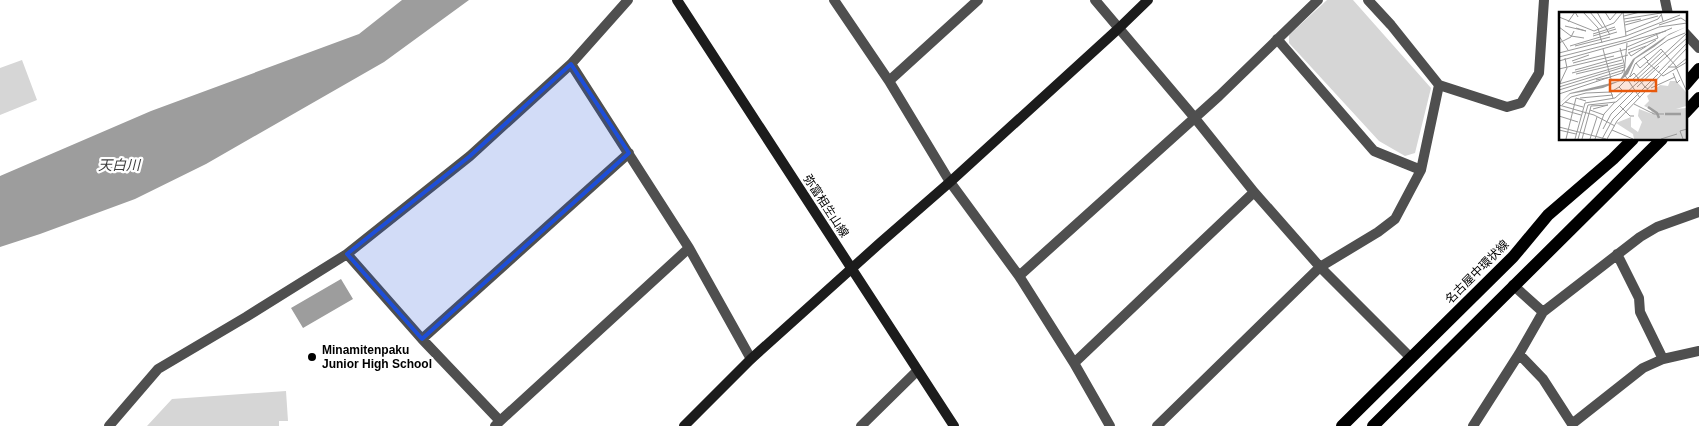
<svg xmlns="http://www.w3.org/2000/svg" width="1699" height="426" font-family="Arial,'Noto Sans JP',sans-serif">
  <style>
    .green { fill: #d6d6d6 }
    .water { fill: #9d9d9d }
    .lines { fill: none; stroke-linecap: round; stroke-linejoin: round }
    .street { stroke: #4f4f4f; stroke-width: 10 }
    .secondary { stroke: #1c1c1c; stroke-width: 10 }
    .primary { stroke: #000; stroke-width: 12 }
    .marked { fill: #1d4ed8; fill-opacity: 0.2; stroke: #1d4ed8; stroke-width: 4; stroke-linejoin: round }
    .poi-dot { fill: #000; stroke: #fff; stroke-width: 2 }
    .labels { text-anchor: middle; dominant-baseline: central; stroke-width: 4.5; stroke-linejoin: round; paint-order: stroke }
    .street-label { font-size: 12px; fill: #000; stroke: #fff }
    .poi-label { font-size: 12px; font-weight: bold; fill: #000; stroke: #fff; text-anchor: start }
    .water-label { font-size: 14px; font-style: italic; fill: #3e3e3e; stroke: #fff }
    .inset-river { fill: none; stroke: #9d9d9d; stroke-width: 2.5 }
    .inset-road { fill: none; stroke: #999; stroke-width: 1 }
    .view { fill: #e8590c; fill-opacity: 0.15; stroke: #e8590c; stroke-width: 2.5 }
    .inset-edge { fill: none; stroke: #000; stroke-width: 2.5 }
  </style>
  <rect width="100%" height="100%" fill="#fff"/>
  <path class="green" d="M 1327,0 L 1353,0 L 1431,88 L 1415,153 L 1405,156 L 1379,141 L 1289,43 L 1289,35 Z
    M 22,60 L 37,100 L 0,115 L 0,68 Z
    M 286,391 L 288,421 L 279,421 L 279,426 L 147,426 L 172,399 Z"/>
  <path class="water" d="M 402,0 L 469,0 L 384,62 L 206,164 L 135,199 L 40,234 L 0,247 L 0,176 L 151,111 L 359,34 Z
    M 341,279 L 353,299 L 303,328 L 291,308 Z"/>
  <g class="lines">
    <path class="street" d="M 834,0 L 889,81 L 950,182 L 1019,276 L 1074,363 L 1110,426
      M 1095,0 L 1194,117 L 1254,192 L 1320,267 L 1378,232 L 1395,219 L 1421,170 L 1439,85
      M 1368,0 L 1391,25 L 1439,85 L 1507,107 L 1521,103 L 1539,73 L 1544,0
      M 1665,0 L 1668,14
      M 1685,33 L 1699,48
      M 1277,39 L 1374,151 L 1421,170
      M 571,64 L 689,248 L 751,359
      M 889,81 L 978,0
      M 347,254 L 470,156 L 571,64 L 628,0
      M 1617,254 L 1639,298 L 1640,312 L 1663,359
      M 1019,276 L 1219,96 L 1318,0
      M 1513,285 L 1543,312 L 1640,237 L 1657,227 L 1699,212
      M 422,339 L 629,153
      M 1519,354 L 1543,379 L 1572,424 L 1643,368 L 1663,359 L 1699,351
      M 1074,363 L 1254,192
      M 500,421 L 689,248
      M 109,426 L 158,369 L 246,317 L 347,254 L 422,339 L 500,421 L 495,426
      M 861,426 L 917,371
      M 1157,426 L 1320,267 L 1410,357
      M 1473,426 L 1519,354 L 1543,312"/>
    <path class="secondary" d="M 677,0 L 954,426
      M 684,426 L 751,359 L 880,243 L 950,182 L 1118,29 L 1148,0"/>
    <path class="primary" d="M 1685,85 L 1699,69
      M 1685,113 L 1699,98
      M 1342,426 L 1513,257 L 1548,215 L 1613,159 L 1633,139
      M 1373,426 L 1662,139"/>
  </g>
  <path class="marked" d="M 571,64 L 629,153 L 422,339 L 347,254 L 470,156 Z"/>
  <circle class="poi-dot" cx="312" cy="357" r="5"/>
  <g class="labels">
    <g class="street-label">
      <text transform="translate(826 206) rotate(57)">弥富相生山線</text>
      <text transform="translate(1477 272) rotate(-45)">名古屋中環状線</text>
    </g>
    <g class="poi-label">
      <text x="322" y="350">Minamitenpaku<tspan x="322" dy="14">Junior High School</tspan></text>
    </g>
    <g class="water-label">
      <text x="119" y="165">天白川</text>
    </g>
  </g>
  <g transform="translate(1559 12)">
    <rect width="128" height="128" fill="#fff"/>
    <path d="M 111,69 L 117,69 L 127,80 L 127,94 L 117,97 L 127,96 L 127,127 L 75,127 L 74,122 L 57,111 L 72,105 L 72,115 L 79,120 L 83,110 L 79,104 L 80,97 L 93,102 L 92,97 L 85,94 L 90,89 L 88,84 L 101,73 L 109,74 Z" fill="#d6d6d6"/>
    <path d="M 127,15 L 108,24 L 104,28 L 95,35 L 76,47 L 69,62 L 61,69 L 44,76 L 11,82 L 0,92 L 11,81 L 60,69 L 74,47 L 110,22 Z" fill="#9d9d9d"/>
    <path class="inset-river" d="M 89,95 L 98,101 L 100,106M 106,102 L 122,102"/>
    <path class="inset-road" d="M 24,0 L 39,16 L 43,31M 31,0 L 44,16M 38,0 L 51,23M 46,0 L 51,8 L 58,0M 64,0 L 67,24M 65,4 L 81,0M 0,5 L 35,19 L 55,11 L 64,0M 65,7 L 102,1 L 104,9M 9,10 L 16,0 L 19,5M 66,10 L 82,7M 66,13 L 99,4M 100,13 L 122,6 L 128,10M 6,14 L 27,19 L 17,16M 0,15 L 12,24 L 25,26M 67,20 L 99,7 L 102,3M 34,22 L 56,15M 0,24 L 9,38M 34,24 L 57,17M 0,31 L 12,25 L 15,19M 68,31 L 65,62 L 81,86M 11,34 L 58,20M 16,34 L 51,25M 68,35 L 113,16M 44,37 L 52,67M 69,38 L 99,26 L 97,21M 0,41 L 67,24 L 121,3M 69,41 L 87,34M 70,41 L 72,44 L 97,28M 0,45 L 67,28 L 100,15 L 128,11M 85,45 L 109,28 L 126,21M 0,49 L 107,19M 13,49 L 30,43M 89,49 L 102,37 L 108,44 L 128,26M 88,50 L 104,64 L 128,50M 14,51 L 68,37M 109,55 L 117,55 L 128,46M 0,57 L 55,44M 16,58 L 69,43M 13,61 L 63,48M 99,61 L 128,31M 114,61 L 118,71 L 121,68M 17,62 L 64,51M 71,65 L 75,61 L 86,75 L 99,62M 37,68 L 52,65M 73,68 L 104,39M 75,70 L 127,22M 1,71 L 8,56 L 6,46M 0,72 L 65,53M 0,75 L 65,55M 60,75 L 71,64 L 76,52 L 77,51 L 85,45 L 89,49 L 81,56 L 77,51M 78,75 L 100,54M 92,76 L 116,65M 0,78 L 65,58M 0,82 L 63,61 L 66,55 L 61,36M 21,86 L 54,83M 6,90 L 24,95M 75,92 L 95,102 L 105,102M 0,93 L 35,103 L 56,114M 3,93 L 12,85 L 27,81 L 52,80 L 54,86M 60,93 L 71,104 L 75,104M 1,97 L 22,103M 31,98 L 32,94 L 49,93 L 34,97M 0,104 L 19,110M 0,115 L 47,127M 44,117 L 52,102 L 76,78M 0,118 L 17,122M 53,118 L 74,127M 7,127 L 17,86 L 27,89M 16,127 L 26,91 L 56,86 L 64,79 L 60,75 L 52,80M 19,127 L 29,93 L 57,90 L 108,44 L 116,53 L 128,80M 23,127 L 31,98 L 45,103M 31,127 L 38,105M 36,127 L 45,102 L 56,90M 43,127 L 54,107 L 86,75 L 89,77M 48,127 L 58,109 L 128,36M 102,127 L 118,122M 124,127 L 121,119 L 128,117"/>
    <path class="view" d="M 51,68 L 97,68 L 97,79 L 51,79 Z"/>
    <rect width="128" height="128" class="inset-edge"/>
  </g>
</svg>
